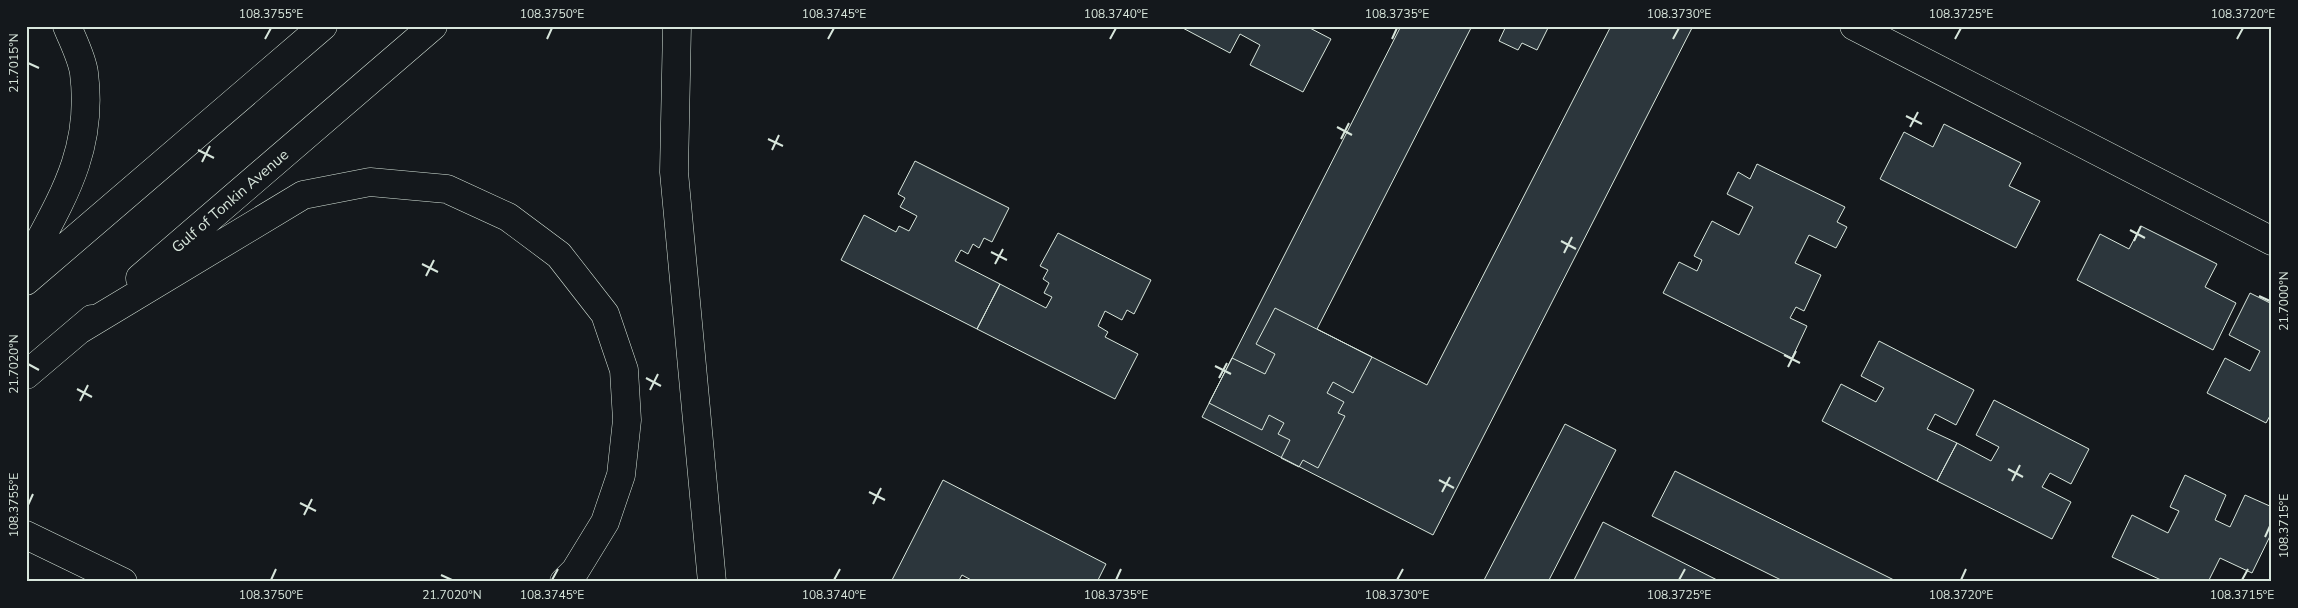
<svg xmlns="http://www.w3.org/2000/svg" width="2298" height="608" font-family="'Nunito Sans',sans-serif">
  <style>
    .building { fill: #2c363c; stroke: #d8e6dc }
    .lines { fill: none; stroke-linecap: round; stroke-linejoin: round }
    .street-casing { stroke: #d8e6dc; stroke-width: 29 }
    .highway-casing { stroke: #d8e6dc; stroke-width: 29 }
    .street { stroke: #14181c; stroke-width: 28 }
    .highway { stroke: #14181c; stroke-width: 28 }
    .ticks { fill: none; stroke: #d8e6dc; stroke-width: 2 }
    .labels { text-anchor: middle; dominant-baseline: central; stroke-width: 4; stroke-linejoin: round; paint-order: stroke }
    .street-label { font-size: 15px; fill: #d8e6dc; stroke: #14181c }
    .neatline { fill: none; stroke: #d8e6dc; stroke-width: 2 }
    .ticks-label { font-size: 12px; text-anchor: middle; fill: #d8e6dc }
  </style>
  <rect width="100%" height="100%" fill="#14181c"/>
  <path class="building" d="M 1179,26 L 1306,26 L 1331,39 L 1303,92 L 1250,65 L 1260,45 L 1240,34 L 1230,53 Z
    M 1401,26 L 1472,26 L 1317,329 L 1427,385 L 1611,26 L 1693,26 L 1433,535 L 1202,417 Z
    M 1506,26 L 1549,26 L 1537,50 L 1522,43 L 1518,50 L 1499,41 Z
    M 1944,124 L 2021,163 L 2009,186 L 2040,201 L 2016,248 L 1880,179 L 1904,132 L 1933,147 Z
    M 915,161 L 1009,208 L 992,242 L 984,238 L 979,248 L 973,244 L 968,254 L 961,250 L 955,261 L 1000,284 L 977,329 L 841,260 L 864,215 L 896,232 L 899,226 L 909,231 L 917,216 L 900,207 L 905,198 L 898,194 Z
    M 1757,164 L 1845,207 L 1837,222 L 1847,227 L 1836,248 L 1809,235 L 1795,263 L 1821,275 L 1804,311 L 1796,307 L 1790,318 L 1807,326 L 1792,358 L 1663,293 L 1679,262 L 1697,271 L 1702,260 L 1694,256 L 1712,221 L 1739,235 L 1753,207 L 1727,194 L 1738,172 L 1750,179 Z
    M 2141,226 L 2217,264 L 2205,287 L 2236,303 L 2213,350 L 2077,280 L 2100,234 L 2129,249 Z
    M 1058,233 L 1151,280 L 1134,314 L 1127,310 L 1122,320 L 1105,311 L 1098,326 L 1108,332 L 1105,337 L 1138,354 L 1115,399 L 977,329 L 1000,284 L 1046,308 L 1052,297 L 1044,293 L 1049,283 L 1043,279 L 1048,270 L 1040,266 Z
    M 2250,293 L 2272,304 L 2272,412 L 2266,423 L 2207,393 L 2225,358 L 2250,371 L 2260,351 L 2229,335 Z
    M 1275,308 L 1372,357 L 1353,393 L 1333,382 L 1327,393 L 1344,402 L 1338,413 L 1345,416 L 1318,468 L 1303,460 L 1299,467 L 1281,458 L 1290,440 L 1278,434 L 1284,423 L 1269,415 L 1262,430 L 1209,403 L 1232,358 L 1265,374 L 1275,354 L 1256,344 Z
    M 1879,341 L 1974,390 L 1956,425 L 1935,414 L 1927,429 L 1957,443 L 1937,481 L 1822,421 L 1841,384 L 1876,402 L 1884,388 L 1861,376 Z
    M 1994,400 L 2089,449 L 2071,484 L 2050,473 L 2042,487 L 2071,502 L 2052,539 L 1937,481 L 1957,443 L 1991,461 L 1999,447 L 1976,435 Z
    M 1565,424 L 1616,450 L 1548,582 L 1483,582 Z
    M 1675,471 L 1898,582 L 1785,582 L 1652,516 Z
    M 2185,475 L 2226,495 L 2215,520 L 2230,527 L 2245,495 L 2272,507 L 2272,532 L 2252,573 L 2220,558 L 2208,582 L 2160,582 L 2161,580 L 2112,557 L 2132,515 L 2168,533 L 2179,511 L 2170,507 Z
    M 943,480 L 1106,564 L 1097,582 L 975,582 L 962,575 L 958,582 L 891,582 Z
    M 1603,522 L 1721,582 L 1573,582 Z"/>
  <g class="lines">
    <defs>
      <path id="street" d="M 1854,26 L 2272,241"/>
      <path id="highway" d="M 677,26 L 674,172 L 712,582
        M 26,266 C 61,200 94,151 84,73 C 82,58 73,41 67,26
        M 140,278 L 433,26
        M 26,281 L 323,26
        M 79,330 L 303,195 L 370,182 L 447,189 L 508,217 L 559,255 L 605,314 L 624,370 L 627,420 L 621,475 L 605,522 L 575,571 L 564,582
        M 26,375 L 92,319
        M 26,535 L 123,582"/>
    </defs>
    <use href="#street" class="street-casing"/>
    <use href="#highway" class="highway-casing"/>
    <use href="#street" class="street"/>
    <use href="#highway" class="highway"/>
  </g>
  <path class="ticks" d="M 265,39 L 271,28M 547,39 L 552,28M 828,39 L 834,28M 1110,39 L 1116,28M 1392,39 L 1397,28M 1673,39 L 1679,28M 1955,39 L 1961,28M 2237,39 L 2243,28M 28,63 L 39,68M 1906,116 L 1922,124M 1337,127 L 1352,135M 1910,127 L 1918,112M 768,139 L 783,146M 1341,139 L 1349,123M 198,150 L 214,158M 772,150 L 779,135M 202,162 L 210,146M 2130,230 L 2145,238M 1561,241 L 1576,249M 2134,241 L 2141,226M 991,252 L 1007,260M 1564,253 L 1572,237M 422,264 L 438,272M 995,264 L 1003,249M 426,276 L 434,260M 2259,296 L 2270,301M 1784,355 L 1800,363M 28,364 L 39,370M 1215,366 L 1231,374M 1788,367 L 1796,351M 646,378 L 661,386M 1219,378 L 1227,363M 77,389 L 92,397M 650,390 L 658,374M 80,401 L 88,385M 2008,469 L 2023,477M 1439,480 L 1454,488M 2012,481 L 2020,465M 869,492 L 885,500M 1442,492 L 1450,477M 300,503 L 316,511M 873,504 L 881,488M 28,505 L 33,494M 304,515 L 312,499M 2265,537 L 2270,526M 441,575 L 452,580M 271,580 L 276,569M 552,580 L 558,569M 834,580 L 840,569M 1116,580 L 1121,569M 1397,580 L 1403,569M 1679,580 L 1685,569M 1961,580 L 1966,569M 2242,580 L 2248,569"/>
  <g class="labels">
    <g class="street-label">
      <text transform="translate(230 201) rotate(-41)">Gulf of Tonkin Avenue</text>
    </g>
  </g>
  <rect width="2298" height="608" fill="none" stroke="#14181c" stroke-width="55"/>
  <rect x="28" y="28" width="2242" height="552" class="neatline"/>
  <g class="ticks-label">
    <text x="271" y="18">108.3755°E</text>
    <text x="552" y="18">108.3750°E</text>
    <text x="834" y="18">108.3745°E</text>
    <text x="1116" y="18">108.3740°E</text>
    <text x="1397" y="18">108.3735°E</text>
    <text x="1679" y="18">108.3730°E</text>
    <text x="1961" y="18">108.3725°E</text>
    <text x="2243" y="18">108.3720°E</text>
    <text transform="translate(14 63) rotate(-90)" y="4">21.7015°N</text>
    <text transform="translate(2284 301) rotate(-90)" y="4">21.7000°N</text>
    <text transform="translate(14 364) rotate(-90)" y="4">21.7020°N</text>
    <text transform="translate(14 505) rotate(-90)" y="4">108.3755°E</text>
    <text transform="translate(2284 526) rotate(-90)" y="4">108.3715°E</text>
    <text x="271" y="599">108.3750°E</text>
    <text x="452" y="599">21.7020°N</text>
    <text x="552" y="599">108.3745°E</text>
    <text x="834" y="599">108.3740°E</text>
    <text x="1116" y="599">108.3735°E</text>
    <text x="1397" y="599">108.3730°E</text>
    <text x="1679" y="599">108.3725°E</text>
    <text x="1961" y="599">108.3720°E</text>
    <text x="2242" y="599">108.3715°E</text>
  </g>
</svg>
